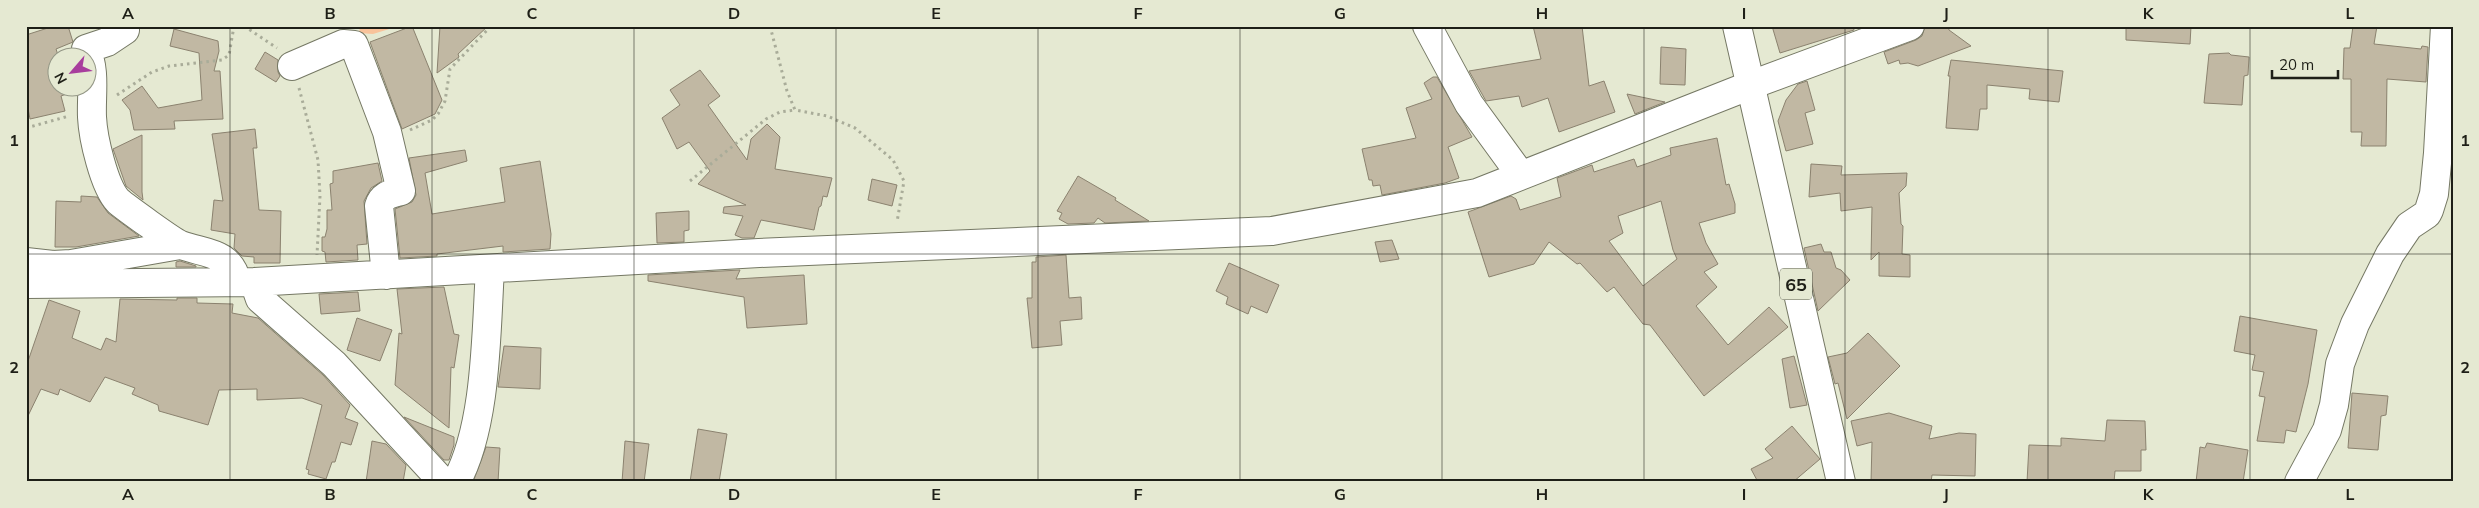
<svg xmlns="http://www.w3.org/2000/svg" width="2479" height="508" font-family="Mulish,sans-serif">
  <style>
    .green { fill: #f8c39b }
    .building { fill: #c1b8a3; stroke: #8b826f; fill-rule: evenodd }
    .lines { fill: none; stroke-linecap: round; stroke-linejoin: round }
    .minor-casing { stroke: #757864; stroke-width: 30 }
    .major-casing { stroke: #757864; stroke-width: 30 }
    .path { stroke: #a9ac99; stroke-width: 3; stroke-dasharray: 2.5 4; stroke-linecap: butt }
    .minor { stroke: #fff; stroke-width: 28 }
    .major { stroke: #fff; stroke-width: 28 }
    .grid { fill: none; stroke: #1e1f17; stroke-width: 1; stroke-opacity: 0.55 }
    .labels { text-anchor: middle; dominant-baseline: central; stroke-width: 4.5; stroke-linejoin: round; paint-order: stroke }
    .shield { fill: #e5e9d2; stroke: #5a5c4f; stroke-width: 1 }
    .shield-label { font-size: 18px; font-weight: bold; fill: #1e1f17 }
    .neatline { fill: none; stroke: #1e1f17; stroke-width: 2 }
    .grid-label { font-size: 16px; text-anchor: middle; font-weight: bold; fill: #1e1f17 }
  </style>
  <rect width="100%" height="100%" fill="#e5e9d2"/>
  <path class="green" d="M 360,26 L 399,26 L 373,34 L 359,33 Z"/>
  <path class="building" d="M 54,26 L 68,26 L 73,42 L 56,49 L 59,58 L 57,58 L 58,88 L 67,88 L 69,93 L 61,96 L 65,111 L 30,119 L 26,98 L 26,35 Z
    M 412,26 L 442,100 L 435,114 L 402,129 L 370,42 Z
    M 440,26 L 488,26 L 458,54 L 459,57 L 437,73 Z
    M 1533,26 L 1582,26 L 1589,86 L 1604,81 L 1615,112 L 1559,132 L 1548,98 L 1522,107 L 1519,96 L 1486,101 L 1469,71 L 1541,59 Z
    M 1772,26 L 1853,26 L 1854,30 L 1780,53 Z
    M 1925,26 L 1948,26 L 1949,30 L 1971,46 L 1918,66 L 1908,63 L 1900,64 L 1899,60 L 1888,64 L 1884,52 L 1916,40 L 1922,36 Z
    M 2126,26 L 2191,26 L 2190,44 L 2126,40 Z
    M 2353,26 L 2377,26 L 2374,44 L 2421,49 L 2422,46 L 2428,47 L 2426,82 L 2387,79 L 2386,146 L 2361,146 L 2362,132 L 2351,132 L 2351,79 L 2343,79 L 2344,48 L 2350,48 Z
    M 174,29 L 218,41 L 219,51 L 214,71 L 220,71 L 223,119 L 174,121 L 175,129 L 134,130 L 130,110 L 122,100 L 142,86 L 158,108 L 202,100 L 199,53 L 170,46 Z
    M 1661,47 L 1686,49 L 1685,85 L 1660,84 Z
    M 265,52 L 278,60 L 278,72 L 280,76 L 276,82 L 255,69 Z
    M 2229,53 L 2231,55 L 2249,57 L 2248,75 L 2244,76 L 2242,105 L 2204,103 L 2209,54 Z
    M 1951,60 L 2063,71 L 2059,102 L 2029,99 L 2030,89 L 1987,85 L 1987,109 L 1980,109 L 1978,130 L 1946,128 L 1950,76 L 1948,76 Z
    M 700,70 L 720,96 L 708,105 L 747,160 L 751,139 L 767,124 L 780,137 L 775,169 L 832,178 L 827,197 L 823,196 L 821,206 L 819,207 L 814,230 L 761,220 L 754,238 L 742,238 L 735,235 L 743,216 L 723,213 L 724,207 L 746,205 L 698,184 L 710,171 L 689,142 L 677,149 L 662,118 L 680,105 L 670,90 Z
    M 1433,77 L 1437,77 L 1472,137 L 1448,147 L 1459,178 L 1445,183 L 1382,195 L 1380,185 L 1373,186 L 1372,180 L 1369,180 L 1362,149 L 1416,138 L 1406,108 L 1432,99 L 1424,83 Z
    M 1807,81 L 1815,110 L 1805,113 L 1813,144 L 1786,151 L 1778,121 L 1786,100 L 1798,84 Z
    M 1627,94 L 1665,102 L 1635,114 Z
    M 255,129 L 257,148 L 253,148 L 259,210 L 281,211 L 280,263 L 254,263 L 254,257 L 242,256 L 234,248 L 235,234 L 211,230 L 214,200 L 223,201 L 212,134 Z
    M 142,135 L 142,192 L 143,200 L 126,186 L 113,149 Z
    M 1717,138 L 1726,185 L 1729,184 L 1735,204 L 1735,213 L 1699,223 L 1706,243 L 1718,264 L 1704,272 L 1717,287 L 1696,306 L 1728,345 L 1769,307 L 1788,327 L 1704,396 L 1650,325 L 1643,324 L 1614,287 L 1607,292 L 1580,263 L 1577,264 L 1549,242 L 1534,264 L 1489,277 L 1468,212 L 1511,196 L 1516,199 L 1520,210 L 1561,197 L 1557,178 L 1592,165 L 1594,172 L 1634,159 L 1637,167 L 1671,155 L 1670,148 ZM 1661,201 L 1673,250 L 1677,259 L 1643,286 L 1609,241 L 1623,233 L 1618,216 Z
    M 465,150 L 467,161 L 425,173 L 432,214 L 505,202 L 500,168 L 540,161 L 551,234 L 550,249 L 503,252 L 503,246 L 437,254 L 437,256 L 400,258 L 395,209 L 412,202 L 416,195 L 409,158 Z
    M 378,163 L 382,181 L 371,188 L 364,201 L 367,244 L 357,245 L 358,260 L 326,262 L 325,252 L 322,251 L 322,237 L 325,237 L 327,229 L 327,210 L 332,210 L 330,184 L 333,183 L 333,171 Z
    M 1811,164 L 1842,166 L 1841,175 L 1907,173 L 1906,186 L 1899,193 L 1901,224 L 1903,226 L 1902,254 L 1910,255 L 1910,277 L 1879,276 L 1879,252 L 1871,260 L 1872,207 L 1841,211 L 1840,193 L 1809,197 Z
    M 1078,176 L 1116,198 L 1115,200 L 1149,221 L 1105,223 L 1098,218 L 1094,223 L 1068,224 L 1059,219 L 1062,213 L 1057,211 Z
    M 872,179 L 897,185 L 892,206 L 868,200 Z
    M 81,196 L 97,197 L 108,213 L 139,236 L 76,247 L 55,247 L 56,201 L 81,202 Z
    M 689,211 L 689,230 L 684,231 L 684,242 L 657,243 L 656,213 Z
    M 1392,240 L 1399,259 L 1380,262 L 1375,242 Z
    M 1821,244 L 1824,252 L 1831,252 L 1836,268 L 1841,270 L 1850,280 L 1818,311 L 1804,248 Z
    M 1066,255 L 1069,298 L 1081,297 L 1082,319 L 1060,321 L 1062,345 L 1032,348 L 1027,298 L 1032,298 L 1032,262 L 1036,262 L 1036,257 Z
    M 180,261 L 196,266 L 196,267 L 176,267 L 176,262 Z
    M 1229,263 L 1279,285 L 1267,313 L 1251,306 L 1248,314 L 1226,304 L 1228,297 L 1216,291 Z
    M 740,270 L 736,279 L 804,275 L 807,324 L 747,328 L 744,297 L 648,281 L 648,275 Z
    M 444,287 L 454,334 L 459,335 L 454,368 L 451,367 L 449,428 L 395,385 L 399,333 L 402,334 L 397,289 Z
    M 358,292 L 360,311 L 321,314 L 319,294 Z
    M 177,298 L 197,298 L 197,303 L 233,304 L 232,313 L 258,318 L 323,375 L 350,405 L 345,418 L 358,423 L 351,445 L 341,442 L 335,462 L 332,462 L 326,479 L 308,474 L 309,470 L 306,469 L 322,405 L 302,398 L 257,400 L 257,389 L 219,390 L 208,425 L 159,411 L 158,405 L 132,394 L 135,388 L 105,377 L 90,402 L 60,389 L 58,395 L 41,389 L 26,420 L 26,367 L 49,300 L 80,311 L 72,338 L 101,350 L 106,338 L 116,342 L 120,299 L 177,300 Z
    M 2240,316 L 2317,330 L 2308,384 L 2296,432 L 2286,430 L 2284,443 L 2257,441 L 2265,397 L 2259,396 L 2264,372 L 2252,370 L 2255,355 L 2234,351 Z
    M 357,318 L 392,330 L 380,361 L 347,350 Z
    M 1868,333 L 1900,366 L 1847,419 L 1838,383 L 1835,384 L 1828,357 L 1847,353 Z
    M 504,346 L 541,348 L 540,389 L 498,387 Z
    M 1794,356 L 1807,405 L 1790,408 L 1782,359 Z
    M 2352,393 L 2388,396 L 2386,415 L 2381,416 L 2378,450 L 2348,448 Z
    M 1889,413 L 1932,426 L 1929,439 L 1959,433 L 1976,434 L 1975,476 L 1932,475 L 1931,482 L 1871,482 L 1872,442 L 1857,446 L 1851,421 Z
    M 404,417 L 454,437 L 454,445 L 449,460 L 444,460 Z
    M 2107,420 L 2145,421 L 2146,450 L 2141,450 L 2141,471 L 2115,471 L 2114,482 L 2027,482 L 2029,445 L 2061,446 L 2061,438 L 2105,441 Z
    M 1792,426 L 1820,459 L 1793,482 L 1758,482 L 1751,469 L 1773,458 L 1765,449 Z
    M 698,429 L 727,434 L 719,482 L 690,482 Z
    M 372,441 L 386,444 L 406,465 L 403,482 L 366,482 Z
    M 625,441 L 649,444 L 644,482 L 622,482 Z
    M 2207,443 L 2248,450 L 2243,482 L 2196,482 L 2200,447 L 2205,448 Z
    M 486,447 L 500,448 L 498,482 L 473,482 Z"/>
  <g class="lines">
    <defs>
      <path id="minor" d="M 1427,26 L 1469,104 L 1520,174
        M 125,30 L 107,42 L 86,49 C 96,70 91,95 92,117 C 93,138 104,186 118,201 C 125,207 173,242 181,245 C 205,254 230,251 237,282
        M 292,66 L 343,44 L 354,45 L 387,132 L 401,191 C 391,194 382,195 379,206 L 386,275
        M 26,262 L 53,265 L 71,264 L 180,245
        M 254,282 L 260,299 L 334,364 L 443,482
        M 26,284 L 254,282 L 759,253 L 1272,231 L 1477,193 L 1751,85 L 1910,26
        M 456,482 C 487,426 486,332 490,269
        M 2299,482 L 2327,430 L 2334,405 L 2340,364 L 2355,324 L 2390,254 L 2409,226 L 2427,214 L 2429,210 L 2434,194 L 2438,153 L 2445,26"/>
      <path id="major" d="M 1737,26 L 1841,482"/>
    </defs>
    <use href="#minor" class="minor-casing"/>
    <use href="#major" class="major-casing"/>
    <path class="path" d="M 244,26 L 277,48
      M 770,26 L 787,91 L 795,110 L 827,116 L 855,128 L 893,160 L 904,181 L 897,222
      M 299,88 L 318,160 L 320,196 L 317,255
      M 117,95 L 152,72 L 169,66 L 222,60 L 229,55 L 234,26
      M 26,128 L 69,116
      M 410,130 L 432,120 L 438,114 L 445,101 L 450,69 L 491,26
      M 690,181 L 766,119 L 780,112 L 795,110"/>
    <use href="#minor" class="minor"/>
    <use href="#major" class="major"/>
  </g>
  <path class="grid" d="M 230,26 L 230,482M 432,26 L 432,482M 634,26 L 634,482M 836,26 L 836,482M 1038,26 L 1038,482M 1240,26 L 1240,482M 1442,26 L 1442,482M 1644,26 L 1644,482M 1845,26 L 1845,482M 2048,26 L 2048,482M 2250,26 L 2250,482M 26,254 L 2453,254"/>
  <g class="labels">
    <rect class="shield" x="1780" y="268.5" width="32" height="31" rx="4"/>
    <g class="shield-label">
      <text x="1796" y="284">65</text>
    </g>
  </g>
  <rect width="2479" height="508" fill="none" stroke="#e5e9d2" stroke-width="55"/>
  <g transform="translate(72 72) rotate(242)"><circle r="24" fill="#e5e9d2" stroke="#959887"/>
  <path d="M0-4L9 19L0 12L-9 19Z" fill="#a83d9d"/>
  <text y="-8" font-size="14" font-weight="bold" text-anchor="middle" fill="#1e1f17">N</text>
  </g>
  <path d="M2272 70v8h66v-8" fill="none" stroke="#1e1f17" stroke-width="2.5"/>
  <text x="2279" y="70" font-size="15" fill="#1e1f17" stroke="#e5e9d2" stroke-width="4" paint-order="stroke">20 m</text>
  <rect x="28" y="28" width="2424" height="452" class="neatline"/>
  <g class="grid-label">
    <text x="128" y="19">A</text>
    <text x="330" y="19">B</text>
    <text x="532" y="19">C</text>
    <text x="734" y="19">D</text>
    <text x="936" y="19">E</text>
    <text x="1138" y="19">F</text>
    <text x="1340" y="19">G</text>
    <text x="1542" y="19">H</text>
    <text x="1744" y="19">I</text>
    <text x="1946" y="19">J</text>
    <text x="2148" y="19">K</text>
    <text x="2350" y="19">L</text>
    <text x="14" y="146">1</text>
    <text x="2465" y="146">1</text>
    <text x="14" y="373">2</text>
    <text x="2465" y="373">2</text>
    <text x="128" y="500">A</text>
    <text x="330" y="500">B</text>
    <text x="532" y="500">C</text>
    <text x="734" y="500">D</text>
    <text x="936" y="500">E</text>
    <text x="1138" y="500">F</text>
    <text x="1340" y="500">G</text>
    <text x="1542" y="500">H</text>
    <text x="1744" y="500">I</text>
    <text x="1946" y="500">J</text>
    <text x="2148" y="500">K</text>
    <text x="2350" y="500">L</text>
  </g>
</svg>
